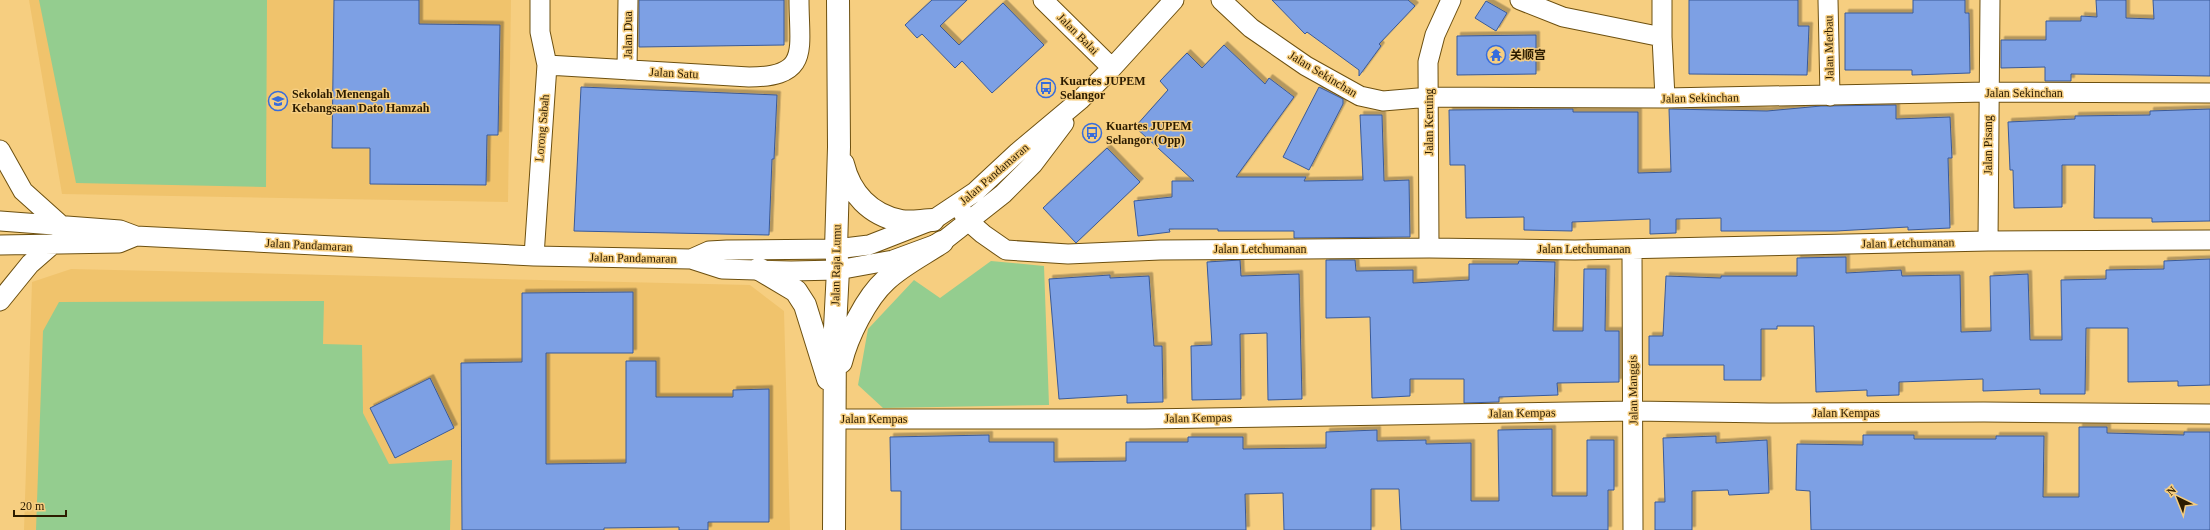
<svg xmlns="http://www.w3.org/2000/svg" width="2210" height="530" font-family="'Times New Roman','Noto Sans SC',serif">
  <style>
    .built { fill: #f0c36c }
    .green { fill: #94cd8f }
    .building { fill: #7da0e4; stroke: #3a5a98; filter: url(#shadow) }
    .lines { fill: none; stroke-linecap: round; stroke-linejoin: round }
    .street-casing { stroke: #6d5010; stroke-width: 21 }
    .secondary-casing { stroke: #6d5010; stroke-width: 24 }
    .street { stroke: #fff; stroke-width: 19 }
    .secondary { stroke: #fff; stroke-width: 22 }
    .labels { text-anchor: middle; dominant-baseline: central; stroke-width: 3; stroke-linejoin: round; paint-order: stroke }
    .street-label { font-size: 12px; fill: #2c1c00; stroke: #f6ce80 }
    .poi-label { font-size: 12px; font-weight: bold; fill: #2c1c00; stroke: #f6ce80; text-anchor: start }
  </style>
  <defs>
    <filter id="shadow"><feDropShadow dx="3.5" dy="-3.5" stdDeviation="0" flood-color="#0004"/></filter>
  </defs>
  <rect width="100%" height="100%" fill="#f6ce80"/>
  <path class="built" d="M 29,0 L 511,0 L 508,202 L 62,194 Z
    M 71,269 L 750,285 L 784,311 L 790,530 L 24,530 L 32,282 Z"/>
  <path class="green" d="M 39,0 L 267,0 L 266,187 L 76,183 Z
    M 991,261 L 1044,266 L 1049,405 L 883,408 L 858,385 L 868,329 L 914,280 L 940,298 Z
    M 324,301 L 323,344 L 362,345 L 363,413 L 389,464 L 452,460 L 450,530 L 36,530 L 43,331 L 59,302 Z"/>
  <path class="building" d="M 334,0 L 419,0 L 419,24 L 500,25 L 498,135 L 487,135 L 486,185 L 370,184 L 370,148 L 332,148 Z
    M 639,0 L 784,0 L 784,45 L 639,47 Z
    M 932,0 L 967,0 L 940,26 L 959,45 L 1003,3 L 1044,45 L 992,93 L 962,61 L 955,68 L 922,34 L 917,38 L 905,25 Z
    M 1272,0 L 1408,0 L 1415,6 L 1379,44 L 1381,46 L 1359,76 L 1359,70 L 1307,32 L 1305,34 Z
    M 1689,0 L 1798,0 L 1798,26 L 1809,26 L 1807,75 L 1689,74 Z
    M 1913,0 L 1965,0 L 1965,13 L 1969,13 L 1970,73 L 1912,75 L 1912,70 L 1845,70 L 1845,13 L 1913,13 Z
    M 2096,0 L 2126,0 L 2126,18 L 2154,19 L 2153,0 L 2210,0 L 2210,76 L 2071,74 L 2071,81 L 2045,81 L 2045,67 L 2001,68 L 2001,40 L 2046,40 L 2046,21 L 2081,21 L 2081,16 L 2097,17 Z
    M 1486,1 L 1507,13 L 1496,31 L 1475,18 Z
    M 1536,35 L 1536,74 L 1457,75 L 1457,36 Z
    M 1224,45 L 1265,84 L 1269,78 L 1294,97 L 1236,177 L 1306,177 L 1304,181 L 1363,180 L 1360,115 L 1382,115 L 1384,181 L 1409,180 L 1410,237 L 1294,238 L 1294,231 L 1218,231 L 1218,229 L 1169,229 L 1170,232 L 1138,236 L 1134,201 L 1172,197 L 1172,181 L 1194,181 L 1135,127 L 1168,90 L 1160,81 L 1187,53 L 1202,68 Z
    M 581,87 L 777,95 L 774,159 L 772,159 L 769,235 L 574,231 Z
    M 1319,87 L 1343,99 L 1343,104 L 1309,170 L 1283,157 Z
    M 1896,105 L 1896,119 L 1950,117 L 1952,158 L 1948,158 L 1950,228 L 1908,230 L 1908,227 L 1836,231 L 1721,231 L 1721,218 L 1676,219 L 1676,233 L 1650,234 L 1650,219 L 1572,222 L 1572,231 L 1524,230 L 1524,217 L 1466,218 L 1465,165 L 1450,165 L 1449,110 L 1573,109 L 1573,112 L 1638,112 L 1638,173 L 1671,172 L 1669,109 L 1767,111 L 1821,106 Z
    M 2210,109 L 2210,221 L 2152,222 L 2152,218 L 2094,218 L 2095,165 L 2062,165 L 2062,207 L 2014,208 L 2013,170 L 2010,170 L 2008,122 L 2075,119 L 2075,116 L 2150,115 L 2150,111 Z
    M 1107,148 L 1140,182 L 1076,243 L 1043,208 Z
    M 1846,257 L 1846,273 L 1901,270 L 1902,276 L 1960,275 L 1961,332 L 1991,331 L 1990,276 L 2028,274 L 2030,340 L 2062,340 L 2061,280 L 2106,279 L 2106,270 L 2164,269 L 2164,261 L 2210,259 L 2210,385 L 2178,386 L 2178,381 L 2128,382 L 2128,328 L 2086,328 L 2085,394 L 2040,394 L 2040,389 L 1983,391 L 1983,379 L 1899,382 L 1899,395 L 1867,396 L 1867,390 L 1816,392 L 1814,326 L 1777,326 L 1777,329 L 1761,329 L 1761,380 L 1724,380 L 1724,365 L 1649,365 L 1649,336 L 1663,336 L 1666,276 L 1721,278 L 1721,276 L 1797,276 L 1797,258 Z
    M 1240,260 L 1241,276 L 1299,274 L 1302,399 L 1268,400 L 1267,333 L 1240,334 L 1241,399 L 1192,400 L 1191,346 L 1212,345 L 1207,262 Z
    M 1326,260 L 1355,260 L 1356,271 L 1413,270 L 1413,283 L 1469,280 L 1469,264 L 1518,264 L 1519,261 L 1555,262 L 1553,331 L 1583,331 L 1584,269 L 1606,269 L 1605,331 L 1619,331 L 1619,382 L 1557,383 L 1558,395 L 1499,397 L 1499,402 L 1464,403 L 1464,379 L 1410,379 L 1410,396 L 1372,398 L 1370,317 L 1326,318 Z
    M 1110,275 L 1110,278 L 1149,276 L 1154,346 L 1162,346 L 1163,402 L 1127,403 L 1127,395 L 1059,399 L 1049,279 Z
    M 633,292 L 633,353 L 546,353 L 546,464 L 626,463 L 626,361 L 656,361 L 656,397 L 733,397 L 733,390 L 769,389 L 769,522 L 708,522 L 708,530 L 679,530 L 679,527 L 604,528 L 604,530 L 462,530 L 461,363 L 522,362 L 522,293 Z
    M 430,378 L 454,428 L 395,458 L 370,408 Z
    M 2079,427 L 2107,427 L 2107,433 L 2184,435 L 2184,432 L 2210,432 L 2210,530 L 1811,530 L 1810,491 L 1796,490 L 1797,444 L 1863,445 L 1863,435 L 1914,435 L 1914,439 L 1996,439 L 1996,436 L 2044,436 L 2043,497 L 2079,497 Z
    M 1552,429 L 1552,496 L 1587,496 L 1587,440 L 1614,440 L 1614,490 L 1608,490 L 1608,530 L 1401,530 L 1399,489 L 1371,489 L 1371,530 L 1284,530 L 1283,493 L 1245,494 L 1246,530 L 901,530 L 901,491 L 891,491 L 890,437 L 989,435 L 989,442 L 1054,442 L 1054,462 L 1126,461 L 1126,442 L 1188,442 L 1188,437 L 1243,437 L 1243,449 L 1326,448 L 1326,432 L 1377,430 L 1377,441 L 1426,440 L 1426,444 L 1471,443 L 1471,501 L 1499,501 L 1498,430 Z
    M 1716,436 L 1716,443 L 1767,440 L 1769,493 L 1729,495 L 1728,490 L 1692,491 L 1692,530 L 1655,530 L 1655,502 L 1665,502 L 1663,438 Z"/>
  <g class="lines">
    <defs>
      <path id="street" d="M 1043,0 L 1112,68
        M 1221,0 L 1251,28 L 1306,66 L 1360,96 L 1383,101 L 1430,97 L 1665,98 L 1988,92 L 2210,93
        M 1520,0 L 1563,17 L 1662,37
        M 1662,0 L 1662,37 L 1665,98
        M 1828,0 L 1830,96
        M 547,65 L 749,77 C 811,77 799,49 799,0
        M 627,70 L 628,0
        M 0,150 L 23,191 L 62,226
        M 958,205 L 968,221 L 983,234 L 1006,250 L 1068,254 L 1160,250 L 1429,248 L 1575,250 L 1988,241 L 2210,240
        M 0,221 L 120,230 L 136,236 L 534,256 L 691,259 L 709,251 L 727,250 L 836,249 L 869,245 L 933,220 L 975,192 L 1018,152 L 1080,100 L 1112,68 L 1174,0
        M 1988,241 L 1990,0
        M 0,245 L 119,243 L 136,236
        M 1429,248 L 1428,62 L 1435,35 L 1451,0
        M 1632,250 L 1633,530
        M 534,256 L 547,65 L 540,32 L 540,0
        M 691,259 L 722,269 L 791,271 L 838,270 L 893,260 L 942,242 L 1003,194 L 1033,164 L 1064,123
        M 0,301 L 30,264 L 53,244
        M 834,419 L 1145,419 L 1633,411 L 1769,413 L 1984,412 L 2210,414"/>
      <path id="secondary" d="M 843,164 C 850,193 870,215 901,221 C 911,223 923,220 933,220
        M 759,269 L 796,291 L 805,305 L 828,379
        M 841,362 C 847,337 866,298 886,280 C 902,265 924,254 942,242
        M 834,530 L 835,328 L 838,270 L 836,249 L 839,147 L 838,0"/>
    </defs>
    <use href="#street" class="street-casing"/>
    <use href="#secondary" class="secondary-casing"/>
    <use href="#street" class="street"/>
    <use href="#secondary" class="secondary"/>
  </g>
  <defs>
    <symbol id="temple-ring" viewBox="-11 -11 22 22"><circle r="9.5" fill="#f6ce80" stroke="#376cdc" stroke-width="1.5"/><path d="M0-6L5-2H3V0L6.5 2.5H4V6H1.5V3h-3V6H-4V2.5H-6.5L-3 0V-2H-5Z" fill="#376cdc"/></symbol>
    <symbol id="bus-ring" viewBox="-11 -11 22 22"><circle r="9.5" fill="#f6ce80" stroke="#376cdc" stroke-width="1.5"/><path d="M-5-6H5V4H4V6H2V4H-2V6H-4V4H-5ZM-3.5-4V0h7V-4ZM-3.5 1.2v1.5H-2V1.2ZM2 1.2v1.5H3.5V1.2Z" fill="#376cdc"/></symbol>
    <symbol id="school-ring" viewBox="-11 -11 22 22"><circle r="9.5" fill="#f6ce80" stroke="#376cdc" stroke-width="1.5"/><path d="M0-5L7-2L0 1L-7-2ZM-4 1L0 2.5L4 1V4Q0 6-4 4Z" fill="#376cdc"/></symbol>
  </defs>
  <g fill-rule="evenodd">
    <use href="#temple-ring" x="1485" y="44" width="22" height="22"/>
    <use href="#bus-ring" x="1035" y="77" width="22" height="22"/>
    <use href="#school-ring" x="267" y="90" width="22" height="22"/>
    <use href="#bus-ring" x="1081" y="122" width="22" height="22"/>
  </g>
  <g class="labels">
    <g class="street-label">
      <text transform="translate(1078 34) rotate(45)">Jalan Balai</text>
      <text transform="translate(628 35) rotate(-90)">Jalan Dua</text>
      <text transform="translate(1829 48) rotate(-91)">Jalan Merbau</text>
      <text transform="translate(674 73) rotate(3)">Jalan Satu</text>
      <text transform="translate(1323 74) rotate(31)">Jalan Sekinchan</text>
      <text x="2024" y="93">Jalan Sekinchan</text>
      <text transform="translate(1700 98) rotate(-1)">Jalan Sekinchan</text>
      <text transform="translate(1429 122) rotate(-90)">Jalan Keruing</text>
      <text transform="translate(542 128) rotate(-85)">Lorong Sabah</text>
      <text transform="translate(1988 145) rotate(-90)">Jalan Pisang</text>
      <text transform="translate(994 174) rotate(-41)">Jalan Pandamaran</text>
      <text transform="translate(1908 243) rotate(-1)">Jalan Letchumanan</text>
      <text transform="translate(309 245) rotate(3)">Jalan Pandamaran</text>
      <text x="1260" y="249">Jalan Letchumanan</text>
      <text x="1584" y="249">Jalan Letchumanan</text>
      <text transform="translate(633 258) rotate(1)">Jalan Pandamaran</text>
      <text transform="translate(836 265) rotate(-89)">Jalan Raja Lumu</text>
      <text transform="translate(1633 390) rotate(-91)">Jalan Manggis</text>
      <text transform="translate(1522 413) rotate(-1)">Jalan Kempas</text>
      <text x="1846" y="413">Jalan Kempas</text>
      <text transform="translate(1198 418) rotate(-1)">Jalan Kempas</text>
      <text x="874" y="419">Jalan Kempas</text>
    </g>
    <g class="poi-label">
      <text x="1510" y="55">关顺宫</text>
      <text x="1060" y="81">Kuartes JUPEM<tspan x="1060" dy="14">Selangor</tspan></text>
      <text x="292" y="94">Sekolah Menengah<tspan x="292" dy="14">Kebangsaan Dato Hamzah</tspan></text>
      <text x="1106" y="126">Kuartes JUPEM<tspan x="1106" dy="14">Selangor (Opp)</tspan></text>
    </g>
  </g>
  <g transform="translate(2178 498) rotate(317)" stroke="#f6ce80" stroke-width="3" paint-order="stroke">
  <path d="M0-3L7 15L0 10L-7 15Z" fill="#2c1c00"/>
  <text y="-6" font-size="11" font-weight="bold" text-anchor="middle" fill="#2c1c00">N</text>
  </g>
  <path d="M14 510v6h52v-6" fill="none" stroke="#2c1c00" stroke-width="2"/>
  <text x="20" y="510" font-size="12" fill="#2c1c00" stroke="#f6ce80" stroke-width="3" paint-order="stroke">20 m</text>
</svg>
